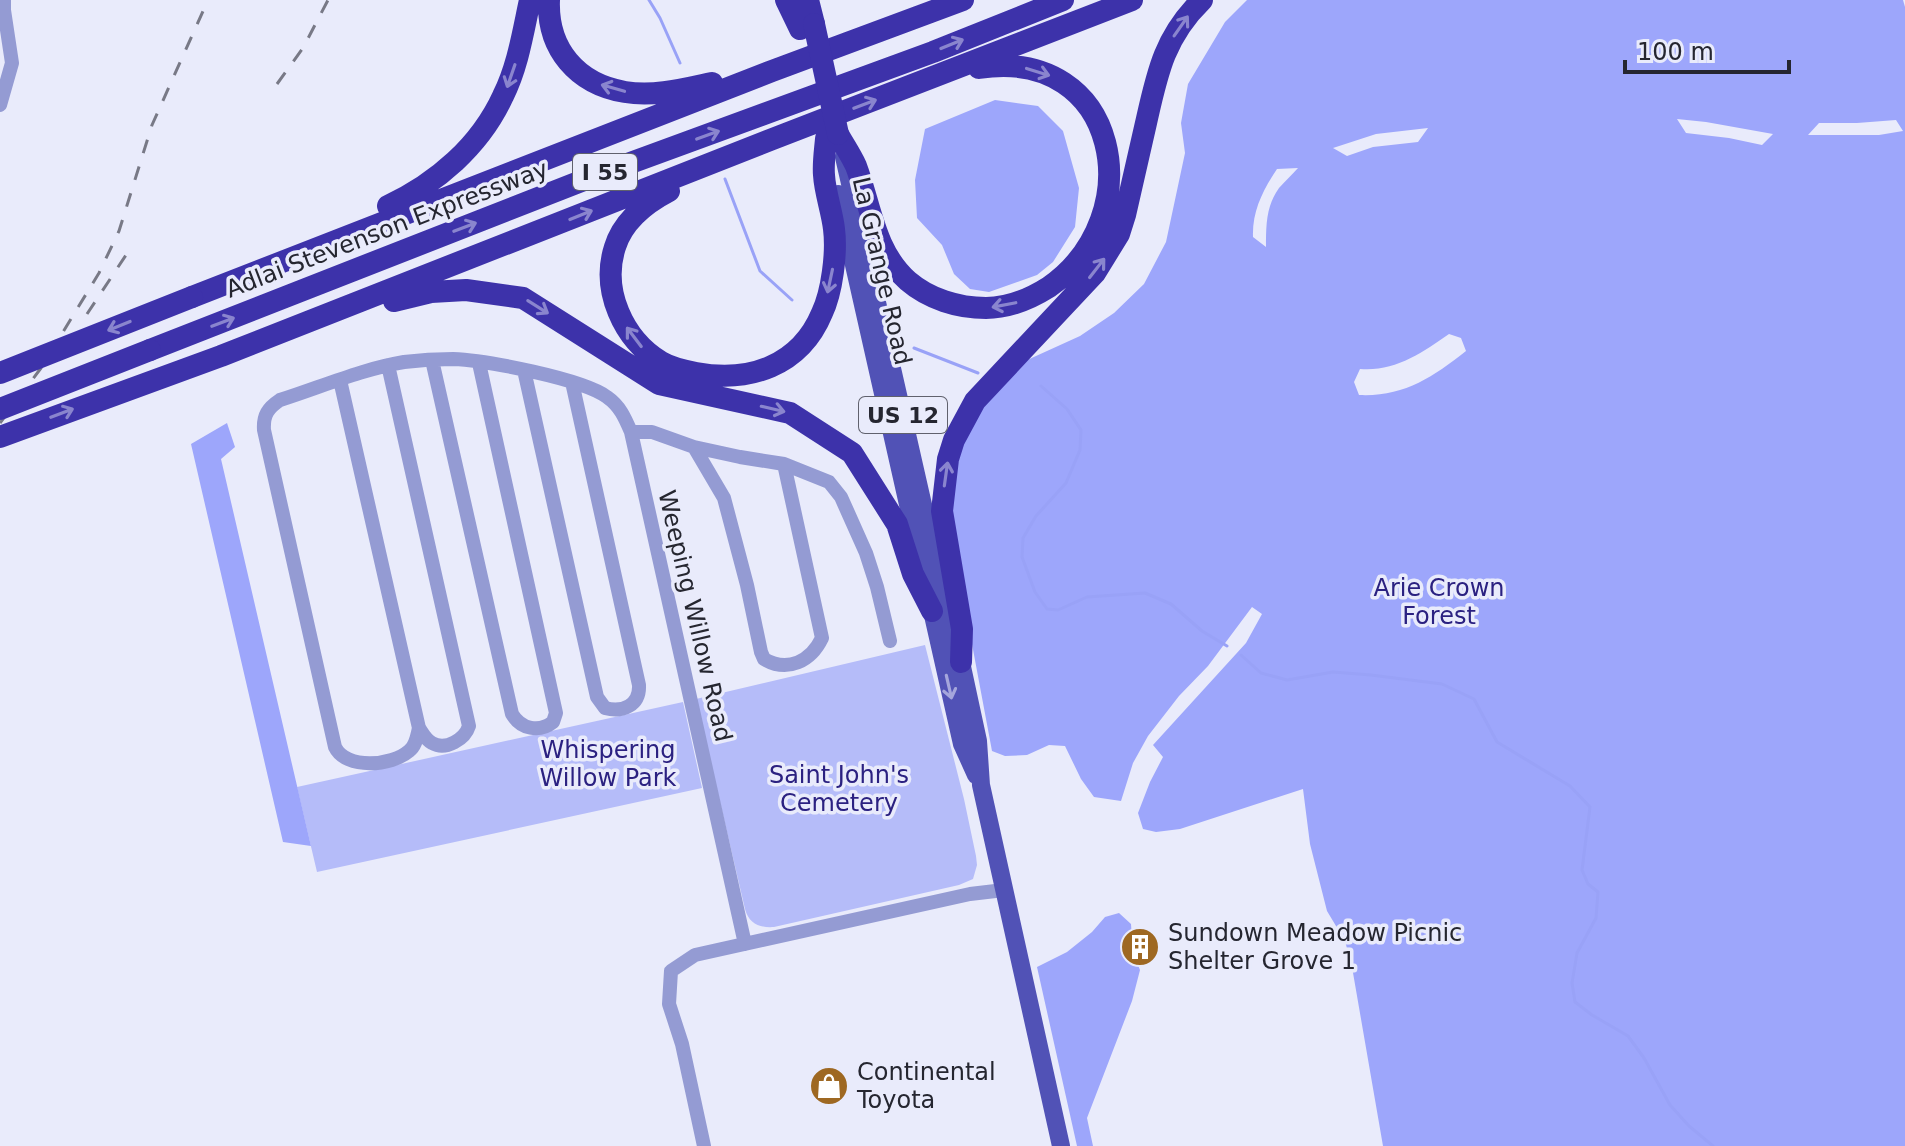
<svg xmlns="http://www.w3.org/2000/svg" width="1905" height="1146" font-family="'DejaVu Sans',sans-serif">
  <style>
    .green { fill: #b5bcf9 }
    .forest { fill: #9da6fb; fill-rule: evenodd }
    .lines { fill: none; stroke-linecap: round; stroke-linejoin: round }
    .stream { stroke: #99a2f7; stroke-width: 3 }
    .minor { stroke: #949bd3; stroke-width: 14 }
    .major { stroke: #5152b6; stroke-width: 18 }
    .highway { stroke: #3d32aa; stroke-width: 22 }
    .rail { stroke: #787986; stroke-width: 3; stroke-dasharray: 14 14; stroke-linecap: butt }
    .highway-bridge { stroke: #3d32aa; stroke-width: 22 }
    .oneway { stroke: #8a85ce }
    .oneway2 { stroke: #a5a6dc }
    .labels { text-anchor: middle; dominant-baseline: central; stroke-width: 7; stroke-linejoin: round; paint-order: stroke }
    .shield { fill: #e9ebfb; stroke: #60616d; stroke-width: 2 }
    .shield-label { font-size: 22px; font-weight: bold; fill: #252630 }
    .street-label { font-size: 24px; fill: #252630; stroke: #e9ebfb }
    .park-label { font-size: 24px; fill: #2b2181; stroke: #e9ebfb }
    .poi-label { font-size: 24px; fill: #252630; stroke: #e9ebfb; text-anchor: start }
  </style>
  <rect width="100%" height="100%" fill="#e9ebfb"/>
  <path class="green" d="M 925,645 L 964,799 L 976,856 L 977,865 L 973,879 L 959,885 L 774,927 C 760,928 749,924 745,909 L 696,699 Z
    M 683,702 L 702,788 L 317,872 L 297,787 Z"/>
  <path class="forest" d="M 1247,0 L 1903,0 L 1905,7 L 1905,1146 L 1383,1146 L 1352,967 L 1345,941 L 1327,911 L 1310,844 L 1303,789 L 1180,829 L 1156,832 L 1143,829 L 1138,813 L 1150,782 L 1163,757 L 1153,745 L 1246,643 L 1262,614 L 1252,607 L 1208,666 L 1179,696 L 1148,736 L 1133,763 L 1121,801 L 1094,797 L 1081,779 L 1065,746 L 1049,745 L 1027,755 L 1005,756 L 992,751 L 960,580 L 951,505 L 957,467 L 965,432 L 988,401 L 1025,361 L 1080,336 L 1114,313 L 1144,284 L 1166,242 L 1185,153 L 1181,123 L 1188,84 L 1225,22 ZM 1677,119 L 1706,122 L 1773,134 L 1762,145 L 1729,138 L 1686,133 ZM 1896,120 L 1903,131 L 1879,135 L 1808,135 L 1819,123 L 1857,123 ZM 1428,128 L 1418,142 L 1373,147 L 1347,156 L 1333,148 L 1376,134 ZM 1298,168 C 1292,175 1285,181 1279,188 C 1266,206 1266,226 1266,247 L 1253,237 C 1252,211 1263,190 1277,169 ZM 1449,334 L 1461,338 L 1466,351 C 1432,378 1403,397 1359,395 L 1354,382 L 1360,369 C 1394,372 1422,353 1449,334 Z
    M 995,100 L 1038,106 L 1063,131 L 1079,188 L 1075,227 L 1053,262 L 1037,275 L 989,292 L 970,289 L 954,274 L 942,245 L 917,218 L 915,180 L 925,129 Z
    M 227,423 L 235,447 L 221,459 L 311,846 L 283,842 L 191,444 Z
    M 1119,913 L 1131,924 L 1133,953 L 1140,970 L 1132,1001 L 1087,1118 L 1093,1146 L 1077,1146 L 1037,967 L 1067,952 L 1092,932 L 1105,917 Z"/>
  <g class="lines">
    <path class="stream" d="M 649,0 L 660,18 L 680,63
      M 725,179 L 760,271 L 792,300
      M 914,348 L 978,373
      M 1041,386 L 1067,409 L 1081,430 L 1080,450 L 1066,483 L 1036,516 L 1023,538 L 1022,557 L 1035,592 L 1047,609 L 1058,610 L 1087,597 L 1145,593 L 1171,604 L 1202,631 L 1227,646
      M 1241,655 L 1261,673 L 1287,680 L 1333,672 L 1371,675 L 1442,684 L 1474,699 L 1497,742 L 1570,786 L 1590,807 L 1582,870 L 1588,884 L 1598,892 L 1596,918 L 1577,953 L 1572,983 L 1575,1002 L 1592,1015 L 1628,1036 L 1644,1058 L 1670,1105 L 1689,1126 L 1713,1146"/>
    <path class="minor" d="M 0,105 L 12,63 L 4,10 L 4,0
      M 432,360 L 512,714 C 521,729 539,733 553,722 L 556,713 L 479,363
      M 388,365 L 469,726 C 465,739 446,751 432,743 C 426,740 423,734 419,728 C 417,736 416,746 409,751 C 392,766 346,770 335,747 L 264,430 C 263,415 268,408 280,400 C 321,387 362,369 404,362 C 420,360 437,359 453,359 C 485,360 583,379 607,397 C 620,406 625,418 631,432 L 745,944
      M 524,370 L 597,697 L 605,708 C 623,713 640,705 639,685 L 572,382
      M 340,380 L 419,728
      M 631,432 L 652,432 L 694,447 L 724,498 L 747,585 L 761,652 L 764,659 C 788,673 811,661 822,638 L 784,464
      M 694,447 L 740,457 L 784,464 L 829,482 L 841,497 L 866,553 L 877,587 L 890,641
      M 704,1146 L 682,1044 L 669,1004 L 671,971 L 695,955 L 970,894 L 1004,890"/>
    <path class="major" d="M 844,157 L 941,584 L 961,662 L 978,741 L 981,785 L 1061,1146
      M 838,194 L 962,744 L 976,775"/>
    <path class="highway" d="M 549,0 C 547,49 577,84 625,92 C 654,97 684,89 712,83
      M 786,0 L 800,29
      M 808,0 L 814,24
      M 838,134 C 844,145 851,155 856,166 C 871,206 874,251 908,281 C 929,299 958,308 986,308 C 1009,308 1030,299 1049,287 C 1151,216 1120,46 979,68
      M 669,191 C 646,203 623,221 615,247 C 601,290 623,339 661,362 C 671,368 685,371 696,373 C 749,383 800,366 822,313 C 832,292 837,253 834,229 C 832,211 825,193 824,175 C 823,163 825,151 826,139
      M 388,206 C 437,183 480,146 503,96 C 518,66 523,32 530,0
      M 192,297 L 772,71 L 963,0
      M 394,301 L 431,292 L 466,290 L 523,298 L 659,384 L 790,413 L 852,453 L 897,524 L 913,574 L 932,611
      M 150,350 L 584,180 L 933,52 L 1063,0
      M 0,437 L 221,356 L 770,140 L 1132,0
      M 961,662 L 962,629 L 942,511 L 948,459 L 954,440 L 975,401 L 1095,273 L 1119,234 L 1125,215 C 1132,185 1139,154 1146,123 C 1157,74 1164,37 1202,0"/>
    <path class="rail" d="M 277,84 L 303,48 L 328,0
      M 87,314 L 128,252
      M 0,423 L 41,368 L 99,273 L 119,231 L 152,125 L 208,0"/>
    <path class="highway-bridge" d="M 814,24 L 838,134
      M 0,373 L 192,297
      M 0,409 L 150,350"/>
  </g>
  <defs><path id="oneway-shaft" d="M-6 0H5M1.5-3L5.5 0L1.5 3" fill="none" stroke-width="1.6" stroke-linecap="round" stroke-linejoin="round" transform="scale(2)"/></defs>
  <g class="oneway">
    <use href="#oneway-shaft" transform="translate(1181 26) rotate(-55)"/>
    <use href="#oneway-shaft" transform="translate(952 44) rotate(-22)"/>
    <use href="#oneway-shaft" transform="translate(1038 72) rotate(17)"/>
    <use href="#oneway-shaft" transform="translate(511 76) rotate(109)"/>
    <use href="#oneway-shaft" transform="translate(613 88) rotate(-164)"/>
    <use href="#oneway-shaft" transform="translate(865 104) rotate(-21)"/>
    <use href="#oneway-shaft" transform="translate(708 135) rotate(-20)"/>
    <use href="#oneway-shaft" transform="translate(581 215) rotate(-22)"/>
    <use href="#oneway-shaft" transform="translate(465 227) rotate(-21)"/>
    <use href="#oneway-shaft" transform="translate(1097 268) rotate(-52)"/>
    <use href="#oneway-shaft" transform="translate(830 281) rotate(102)"/>
    <use href="#oneway-shaft" transform="translate(1004 305) rotate(169)"/>
    <use href="#oneway-shaft" transform="translate(538 307) rotate(32)"/>
    <use href="#oneway-shaft" transform="translate(223 322) rotate(-21)"/>
    <use href="#oneway-shaft" transform="translate(119 326) rotate(158)"/>
    <use href="#oneway-shaft" transform="translate(634 337) rotate(-127)"/>
    <use href="#oneway-shaft" transform="translate(773 409) rotate(13)"/>
    <use href="#oneway-shaft" transform="translate(62 413) rotate(-21)"/>
    <use href="#oneway-shaft" transform="translate(946 474) rotate(-82)"/>
  </g>
  <use class="oneway2" href="#oneway-shaft" transform="translate(949 687) rotate(77)"/>
  <defs>
    <symbol id="building-disc" viewBox="-11 -11 22 22"><circle r="9.5" fill="#9e6822" stroke="#e9ebfb"/><path d="M-4-6H4V6H1V3H-1V6H-4ZM-2.5-4.3h1.7v1.8h-1.7ZM.8-4.3h1.7v1.8H.8ZM-2.5-1h1.7V.8h-1.7ZM.8-1h1.7V.8H.8Z" fill="#fff"/></symbol>
    <symbol id="shop-disc" viewBox="-11 -11 22 22"><circle r="9.5" fill="#9e6822" stroke="#e9ebfb"/><path d="M-5-2.5h2.3a2.7 3.5 0 0 1 5.4 0H5L5.5 6h-11ZM-1.5-2.5h3a1.5 2.3 0 0 0-3 0Z" fill="#fff"/></symbol>
  </defs>
  <g fill-rule="evenodd">
    <use href="#building-disc" x="1118" y="925" width="44" height="44"/>
    <use href="#shop-disc" x="807" y="1064" width="44" height="44"/>
  </g>
  <g class="labels">
    <g class="shield">
      <rect x="573" y="154" width="64" height="36" rx="6"/>
      <rect x="859" y="397" width="88" height="36" rx="6"/>
    </g>
    <g class="shield-label">
      <text x="605" y="172">I 55</text>
      <text x="903" y="415">US 12</text>
    </g>
    <g class="street-label">
      <text transform="translate(387 229) rotate(-21)">Adlai Stevenson Expressway</text>
      <text transform="translate(882 271) rotate(77)">La Grange Road</text>
      <text transform="translate(695 616) rotate(77)">Weeping Willow Road</text>
    </g>
    <g class="park-label">
      <text x="1439" y="588">Arie Crown<tspan x="1439" dy="28">Forest</tspan></text>
      <text x="608" y="750">Whispering<tspan x="608" dy="28">Willow Park</tspan></text>
      <text x="839" y="775">Saint John's<tspan x="839" dy="28">Cemetery</tspan></text>
    </g>
    <g class="poi-label">
      <text x="1168" y="933">Sundown Meadow Picnic<tspan x="1168" dy="28">Shelter Grove 1</tspan></text>
      <text x="857" y="1072">Continental<tspan x="857" dy="28">Toyota</tspan></text>
    </g>
  </g>
  <path d="M1625 60v12h164v-12" fill="none" stroke="#252630" stroke-width="4"/>
  <text x="1637" y="60" font-size="24" fill="#252630" stroke="#e9ebfb" stroke-width="6" paint-order="stroke">100 m</text>
</svg>
